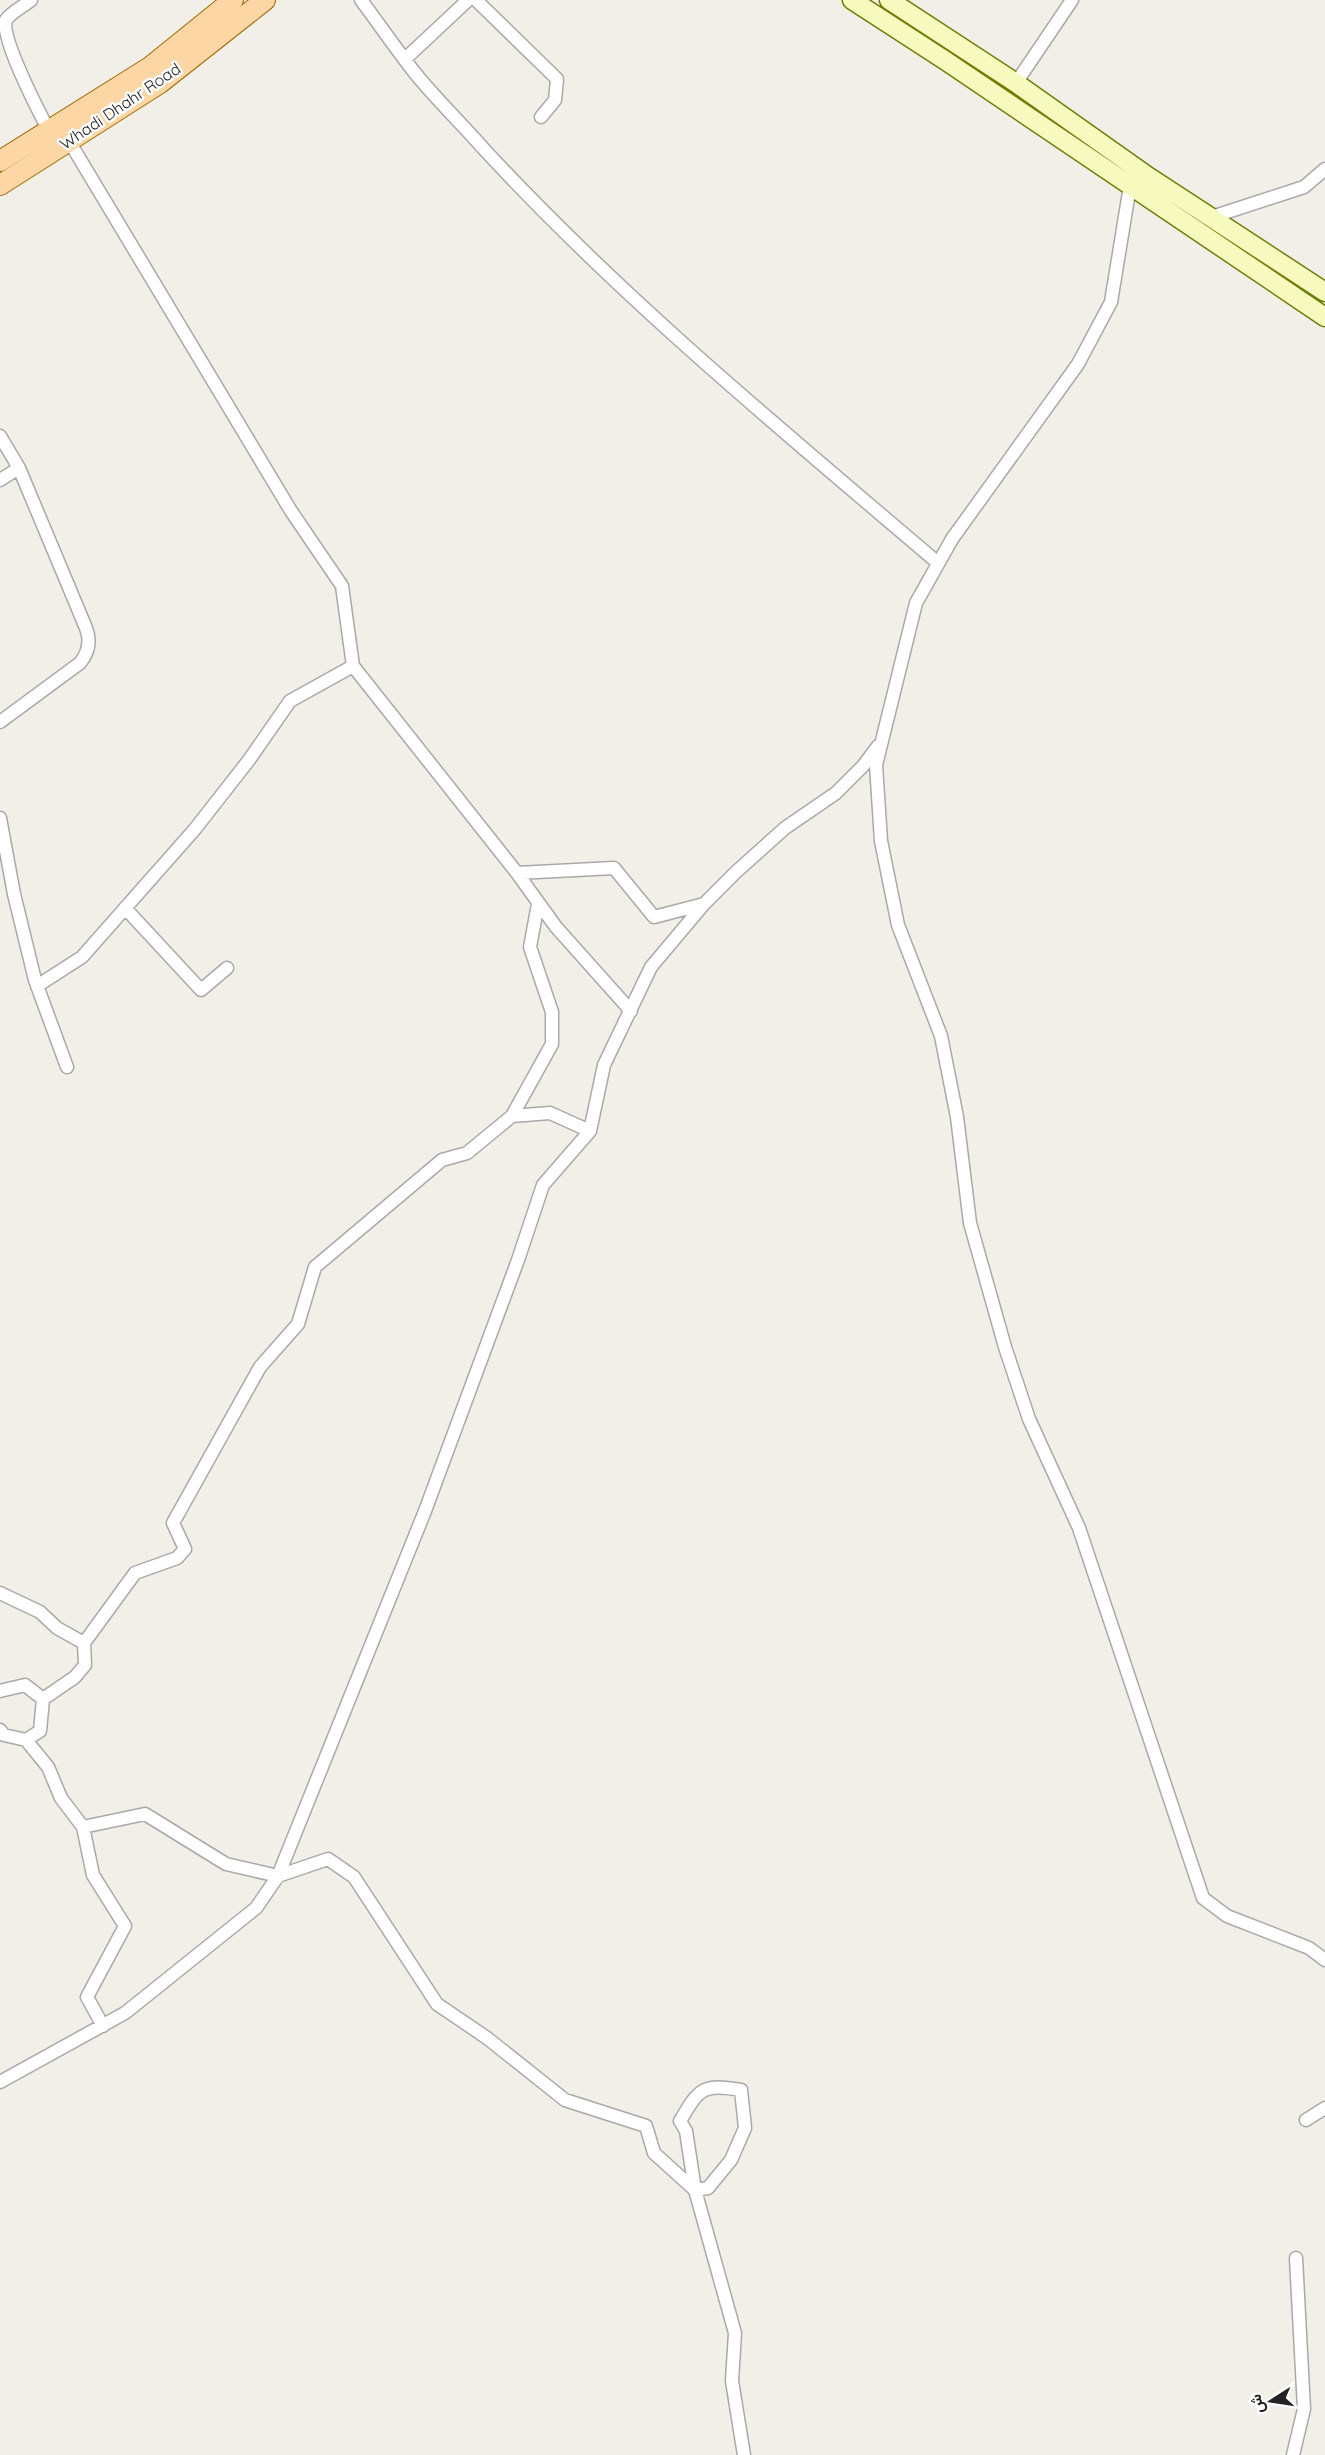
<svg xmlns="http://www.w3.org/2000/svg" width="1325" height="2455" font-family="Quicksand,Vazirmatn,sans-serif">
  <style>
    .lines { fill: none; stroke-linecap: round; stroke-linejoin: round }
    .street-casing { stroke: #a9a9a9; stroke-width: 15 }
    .secondary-casing { stroke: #707d05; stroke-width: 21 }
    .primary-casing { stroke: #a06b00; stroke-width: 22 }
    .street { stroke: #fff; stroke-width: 12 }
    .secondary { stroke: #f7fabf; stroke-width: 18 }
    .primary { stroke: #fcd6a4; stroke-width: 20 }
    .labels { text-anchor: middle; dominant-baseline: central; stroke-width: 5; stroke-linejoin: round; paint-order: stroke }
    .street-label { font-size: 16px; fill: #222; stroke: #fff }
  </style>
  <rect width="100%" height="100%" fill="#f2efe9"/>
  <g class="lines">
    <defs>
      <path id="street" d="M 31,0 C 24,6 11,12 6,20 C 0,37 39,112 49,131
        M 361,0 C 379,24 396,49 415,73 C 436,99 460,122 482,147 C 622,299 782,430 938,563
        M 476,0 L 557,79 L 555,100 L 541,117
        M 405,59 L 468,0
        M 1016,83 L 1072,0
        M 69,141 L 291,511 L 342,586 L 353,666 L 517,873 L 556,927 L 631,1011
        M 1130,186 L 1111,302 L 1078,364 L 952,539 L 916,603 L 876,765 L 881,841 L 898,925 L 941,1036 L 957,1117 L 970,1223 L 1005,1347 L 1029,1419 L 1079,1528 L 1203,1898 L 1227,1916 L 1309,1948 L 1325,1960
        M 1212,217 L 1304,187 L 1325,169
        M 0,436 L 19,468 L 86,628 C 91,641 89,652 80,663 L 0,722
        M 0,480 L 19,468
        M 0,818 L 14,894 L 35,980 L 67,1067
        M 517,873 L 614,868 L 654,917 L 704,904
        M 125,908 L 201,990 L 227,968
        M 37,986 L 82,957 L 195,829 L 249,760 L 290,701 L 353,666
        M 512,1116 L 550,1113 L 590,1131
        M 0,1593 L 40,1612 L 57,1628 L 84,1643 L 85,1665 L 75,1677 L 43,1699 L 25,1685 L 0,1691
        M 84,1643 L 135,1573 L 177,1558 L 185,1549 L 173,1523 L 260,1367 L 298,1324 L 315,1267 L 442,1160 L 467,1153 L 512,1116 L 552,1044 L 552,1012 L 530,947 L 538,904
        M 0,1730 L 4,1735 L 26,1740 L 40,1731 L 43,1699
        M 26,1740 L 48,1767 L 61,1798 L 83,1827 L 93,1875 L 125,1926 L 87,1997 L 103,2026
        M 83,1827 L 145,1814 L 226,1864 L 278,1876 L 328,1859 L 354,1877 L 437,2004 L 487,2038 L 565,2100 L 646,2126 L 654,2153 L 695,2190 L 708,2188 L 731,2160 L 745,2128 L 741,2090 C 702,2083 699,2089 680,2121 L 686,2131 L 695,2190 L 735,2333 L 732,2381 L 744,2455
        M 0,2082 L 125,2013 L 256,1908 L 278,1876 L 425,1511 L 518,1260 L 543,1185 L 590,1131 L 604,1065 L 651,967 L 704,904 L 736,872 L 785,828 L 836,793 L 863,766 L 878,746
        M 1306,2120 L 1325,2108
        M 1293,2455 L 1304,2409 L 1296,2258"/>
      <path id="secondary" d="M 852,0 L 946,61 L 1325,317
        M 889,0 L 1016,83 L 1149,177 L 1325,292"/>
      <path id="primary" d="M 0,161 L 150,67 L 233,0
        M 0,185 L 160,83 L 265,0"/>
    </defs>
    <use href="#street" class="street-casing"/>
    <use href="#secondary" class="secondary-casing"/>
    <use href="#primary" class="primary-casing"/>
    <use href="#street" class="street"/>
    <use href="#secondary" class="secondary"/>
    <use href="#primary" class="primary"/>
  </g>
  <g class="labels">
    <g class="street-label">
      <text transform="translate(120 106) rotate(-34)">Whadi Dhahr Road</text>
    </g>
  </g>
  <g transform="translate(1271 2401) rotate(258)" stroke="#ffffff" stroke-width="4.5" paint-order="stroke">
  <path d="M0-4.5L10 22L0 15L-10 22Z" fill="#222222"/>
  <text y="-9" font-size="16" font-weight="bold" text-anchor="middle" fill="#222222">ش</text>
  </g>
</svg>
